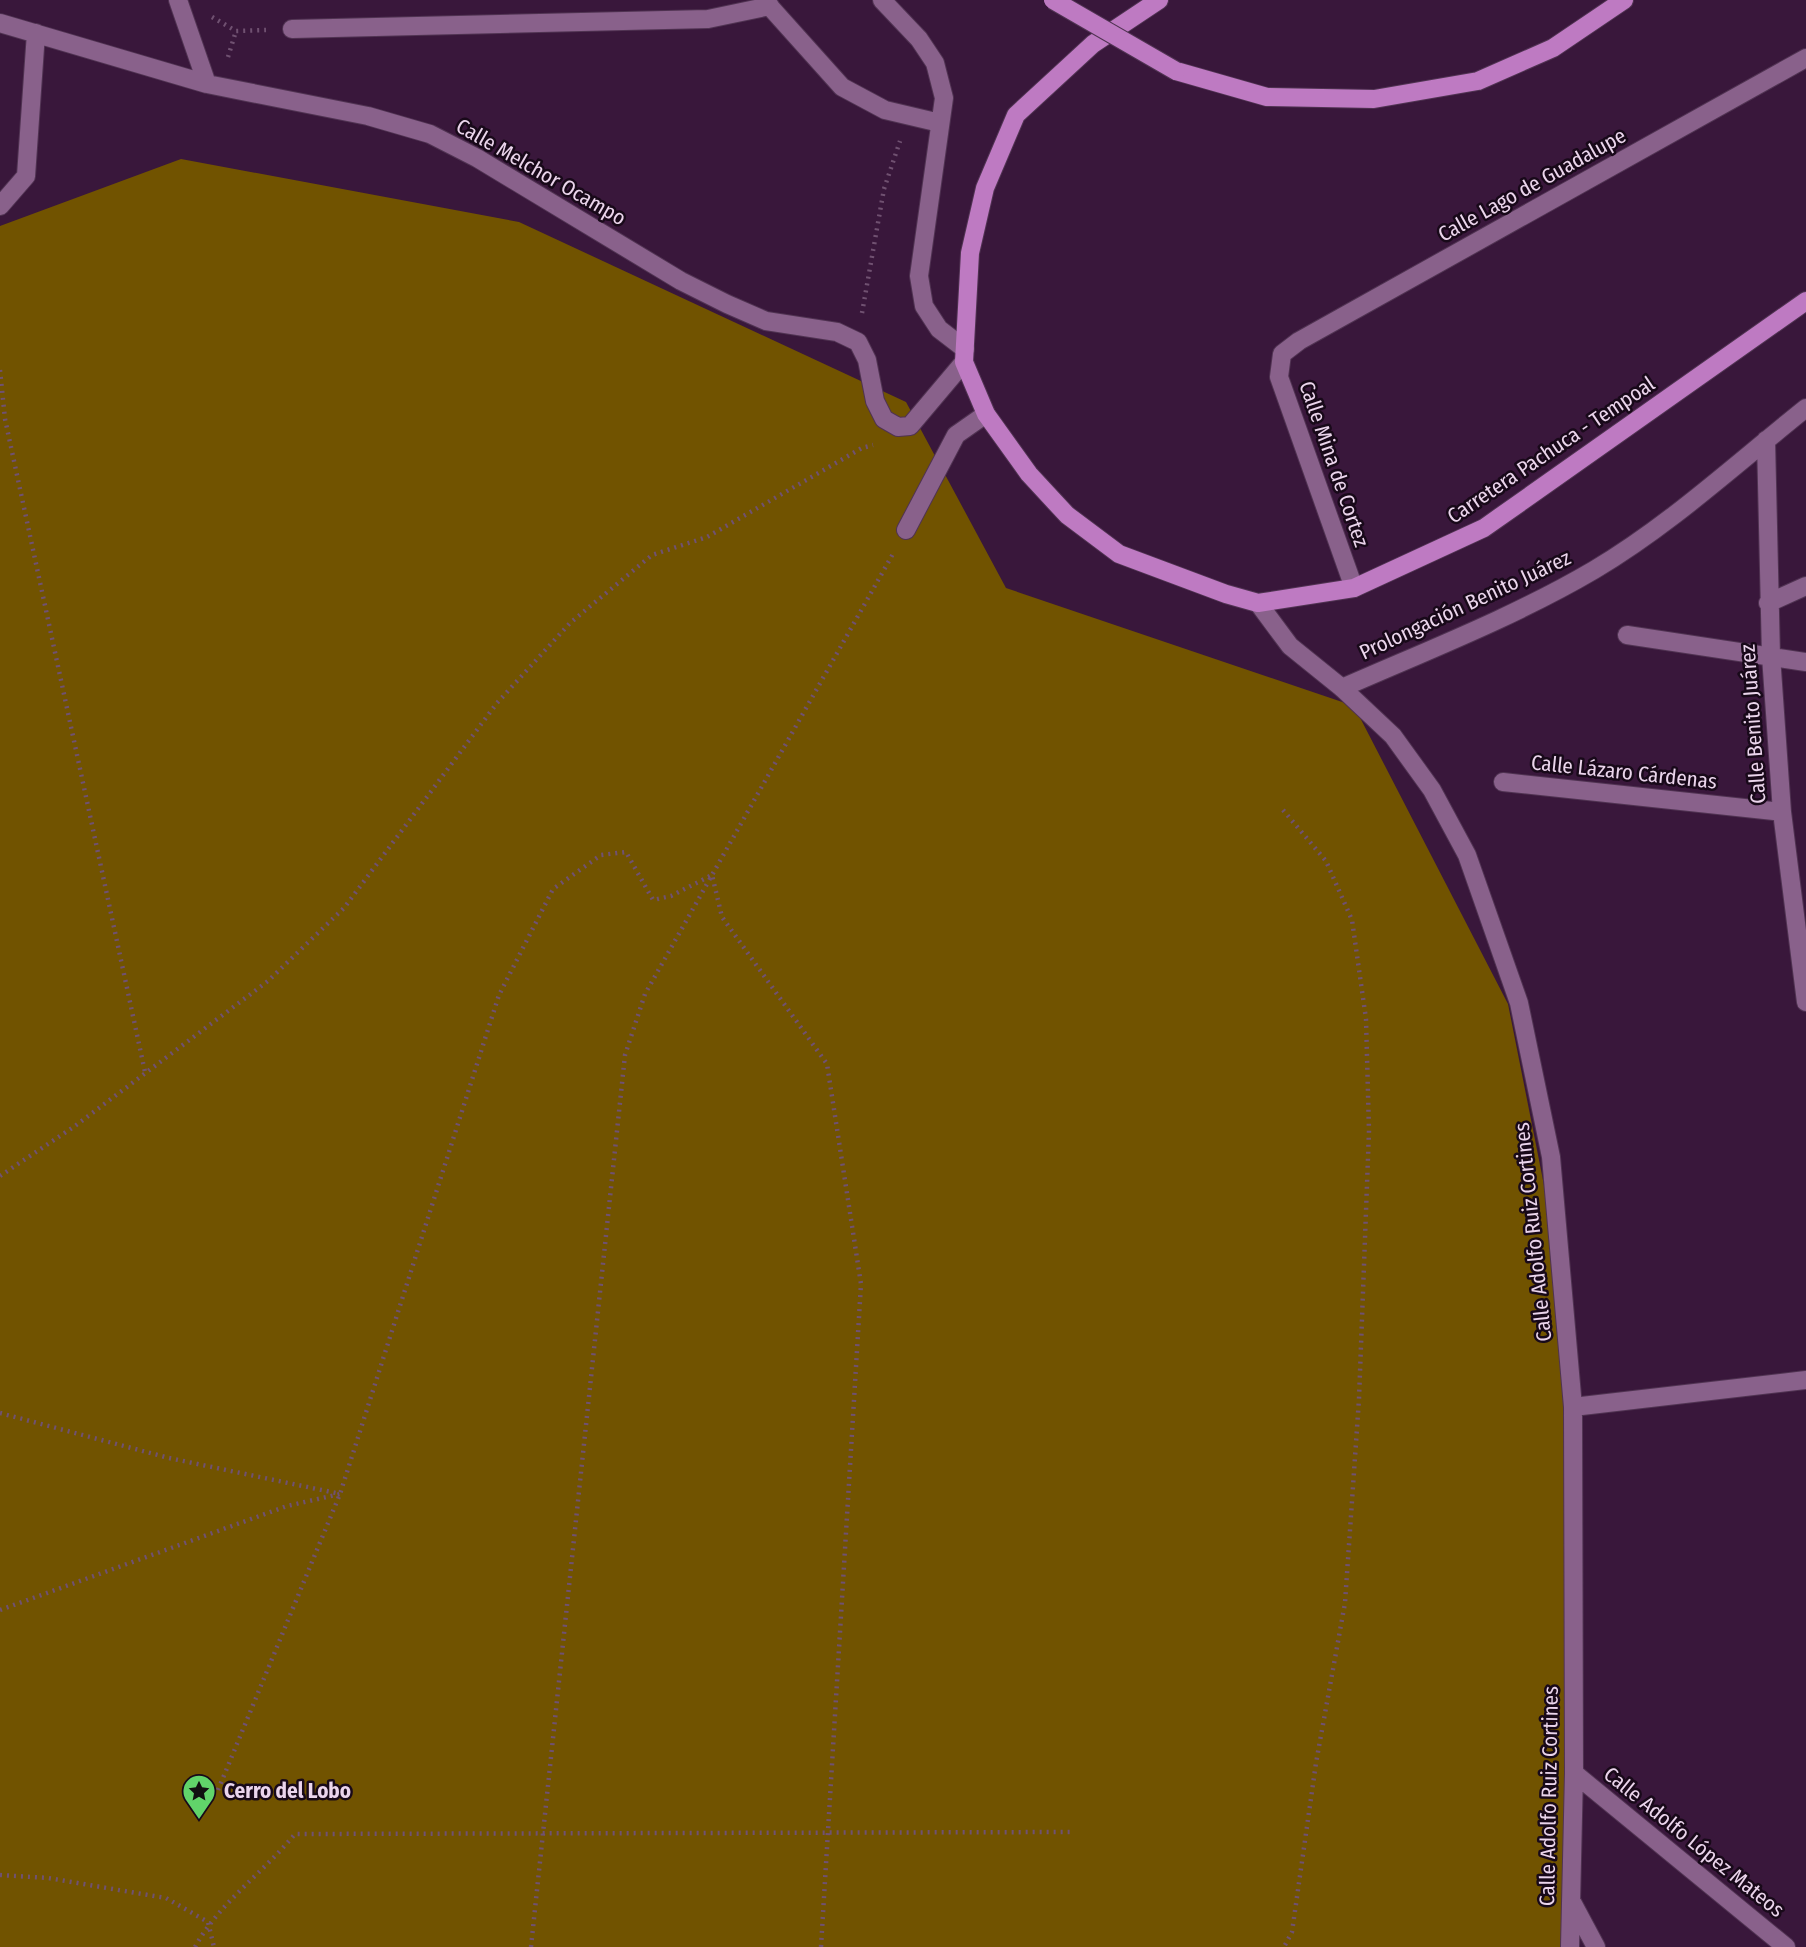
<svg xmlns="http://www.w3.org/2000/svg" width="1806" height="1947" font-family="'Fira Sans Condensed',sans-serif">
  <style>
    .forest { fill: #715300 }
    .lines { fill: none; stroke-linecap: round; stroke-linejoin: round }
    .minor-casing { stroke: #503352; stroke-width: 20 }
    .major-casing { stroke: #503352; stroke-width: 20 }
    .path { stroke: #705171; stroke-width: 4.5; stroke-dasharray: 2 5; stroke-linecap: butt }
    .minor { stroke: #89618b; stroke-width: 18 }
    .major { stroke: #be7ac2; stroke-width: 18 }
    .major-bridge-casing { stroke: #503352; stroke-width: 20; stroke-linecap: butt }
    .major-bridge { stroke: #be7ac2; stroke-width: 18 }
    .labels { text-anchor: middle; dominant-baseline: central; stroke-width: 5; stroke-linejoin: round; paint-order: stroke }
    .street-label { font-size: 21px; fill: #ebd5ec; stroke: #180919 }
    .poi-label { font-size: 21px; font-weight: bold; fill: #ebd5ec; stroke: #180919; text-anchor: start }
  </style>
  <rect width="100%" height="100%" fill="#39173b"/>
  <path class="forest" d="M 181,159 L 519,222 L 906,402 L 1006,588 L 1354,706 L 1508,1004 L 1566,1296 L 1572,1947 L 0,1947 L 0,226 Z"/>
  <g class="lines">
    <defs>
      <path id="minor" d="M 178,0 L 207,84
        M 764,0 L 842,87 L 885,110 L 940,123
        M 882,0 L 919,39 L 935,63 L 944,98 L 919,276 L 924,306 L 939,329 L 965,349
        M 0,23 L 207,84 L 368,116 L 430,134 L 477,158 L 681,281 L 727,304 L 766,321 L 837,332 L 858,342 L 867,360 L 875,401 L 884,419 L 898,427 L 910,426 L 964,362
        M 292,29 L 708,19 L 770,6
        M 0,206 L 26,176 L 36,33
        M 1766,440 L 1771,656 L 1782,812 L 1806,1002
        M 906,530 L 956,435 L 986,414
        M 1354,588 L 1279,377 L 1282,354 L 1299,341 L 1806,58
        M 1258,603 L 1290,646 L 1342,688 L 1393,736 L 1432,790 L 1467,855 L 1519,1003 L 1551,1157 L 1573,1407 L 1574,1773 L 1570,1947
        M 1768,603 L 1806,586
        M 1627,635 L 1806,662
        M 1342,688 C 1426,651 1514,617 1594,570 C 1670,525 1737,463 1806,408
        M 1503,782 L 1782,812
        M 1573,1407 L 1806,1380
        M 1574,1773 L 1786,1947
        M 1572,1902 L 1596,1947"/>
      <path id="major" d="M 1159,0 L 1093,44 L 1016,115 L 985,188 L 970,253 L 964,362 L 986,414 L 1029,474 L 1067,515 L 1119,554 L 1226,594 L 1258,603 L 1354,588 L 1484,528 L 1806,301
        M 1176,71 L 1267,97 L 1374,99 L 1478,81 L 1553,48 L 1624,0"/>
    </defs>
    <use href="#minor" class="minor-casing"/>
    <use href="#major" class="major-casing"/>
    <path class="path" d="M 212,17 L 236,31 L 266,30
      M 228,57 L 236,31
      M 862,313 L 884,189 L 900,141
      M 0,370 L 5,419 L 145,1072
      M 1283,810 L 1326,861 L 1352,920 L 1366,1019 L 1369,1131 L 1359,1399 L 1345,1603 L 1316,1763 L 1292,1932 L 1284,1947
      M 0,1176 L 75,1126 L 268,981 L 344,908 L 497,703 L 570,623 L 652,555 L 707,537 L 862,448 L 873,445
      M 0,1413 L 169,1458 L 336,1493
      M 0,1610 L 287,1506 L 340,1494
      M 218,1790 L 340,1494 L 499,995 L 553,889 L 601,855 L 626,852 L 653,900 L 671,896 L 712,875 L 722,917 L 827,1064 L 861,1284 L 821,1947
      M 0,1875 L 48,1878 L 166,1898 L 208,1922 L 214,1947
      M 195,1947 C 219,1903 263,1873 295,1834 L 1070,1832
      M 531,1947 L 625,1055 L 645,994 L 894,552"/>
    <use href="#minor" class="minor"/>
    <use href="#major" class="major"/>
    <defs>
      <path id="major-bridge" d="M 1053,0 L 1176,71"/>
    </defs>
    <use href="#major-bridge" class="major-bridge-casing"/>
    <use href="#major-bridge" class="major-bridge"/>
  </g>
  <defs>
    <symbol id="sight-pin" viewBox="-11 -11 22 30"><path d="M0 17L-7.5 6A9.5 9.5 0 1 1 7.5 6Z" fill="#61d46a" stroke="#180919"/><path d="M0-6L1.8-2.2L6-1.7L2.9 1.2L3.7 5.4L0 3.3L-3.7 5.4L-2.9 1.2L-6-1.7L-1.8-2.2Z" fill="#111"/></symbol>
  </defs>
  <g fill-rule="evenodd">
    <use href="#sight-pin" x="180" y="1772" width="38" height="52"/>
  </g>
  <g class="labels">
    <g class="street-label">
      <text transform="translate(541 172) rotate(30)">Calle Melchor Ocampo</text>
      <text transform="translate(1532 185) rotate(-29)">Calle Lago de Guadalupe</text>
      <text transform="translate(1551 450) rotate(-34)">Carretera Pachuca - Tempoal</text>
      <text transform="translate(1334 464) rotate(71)">Calle Mina de Cortez</text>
      <text transform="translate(1465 605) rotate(-25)">Prolongación Benito Juárez</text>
      <text transform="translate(1753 724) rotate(-94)">Calle Benito Juárez</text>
      <text transform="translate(1624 772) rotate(6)">Calle Lázaro Cárdenas</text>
      <text transform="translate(1533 1232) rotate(-96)">Calle Adolfo Ruiz Cortines</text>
      <text transform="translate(1549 1796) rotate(-89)">Calle Adolfo Ruiz Cortines</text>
      <text transform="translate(1694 1842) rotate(39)">Calle Adolfo López Mateos</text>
    </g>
    <g class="poi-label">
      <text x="224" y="1791">Cerro del Lobo</text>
    </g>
  </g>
</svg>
